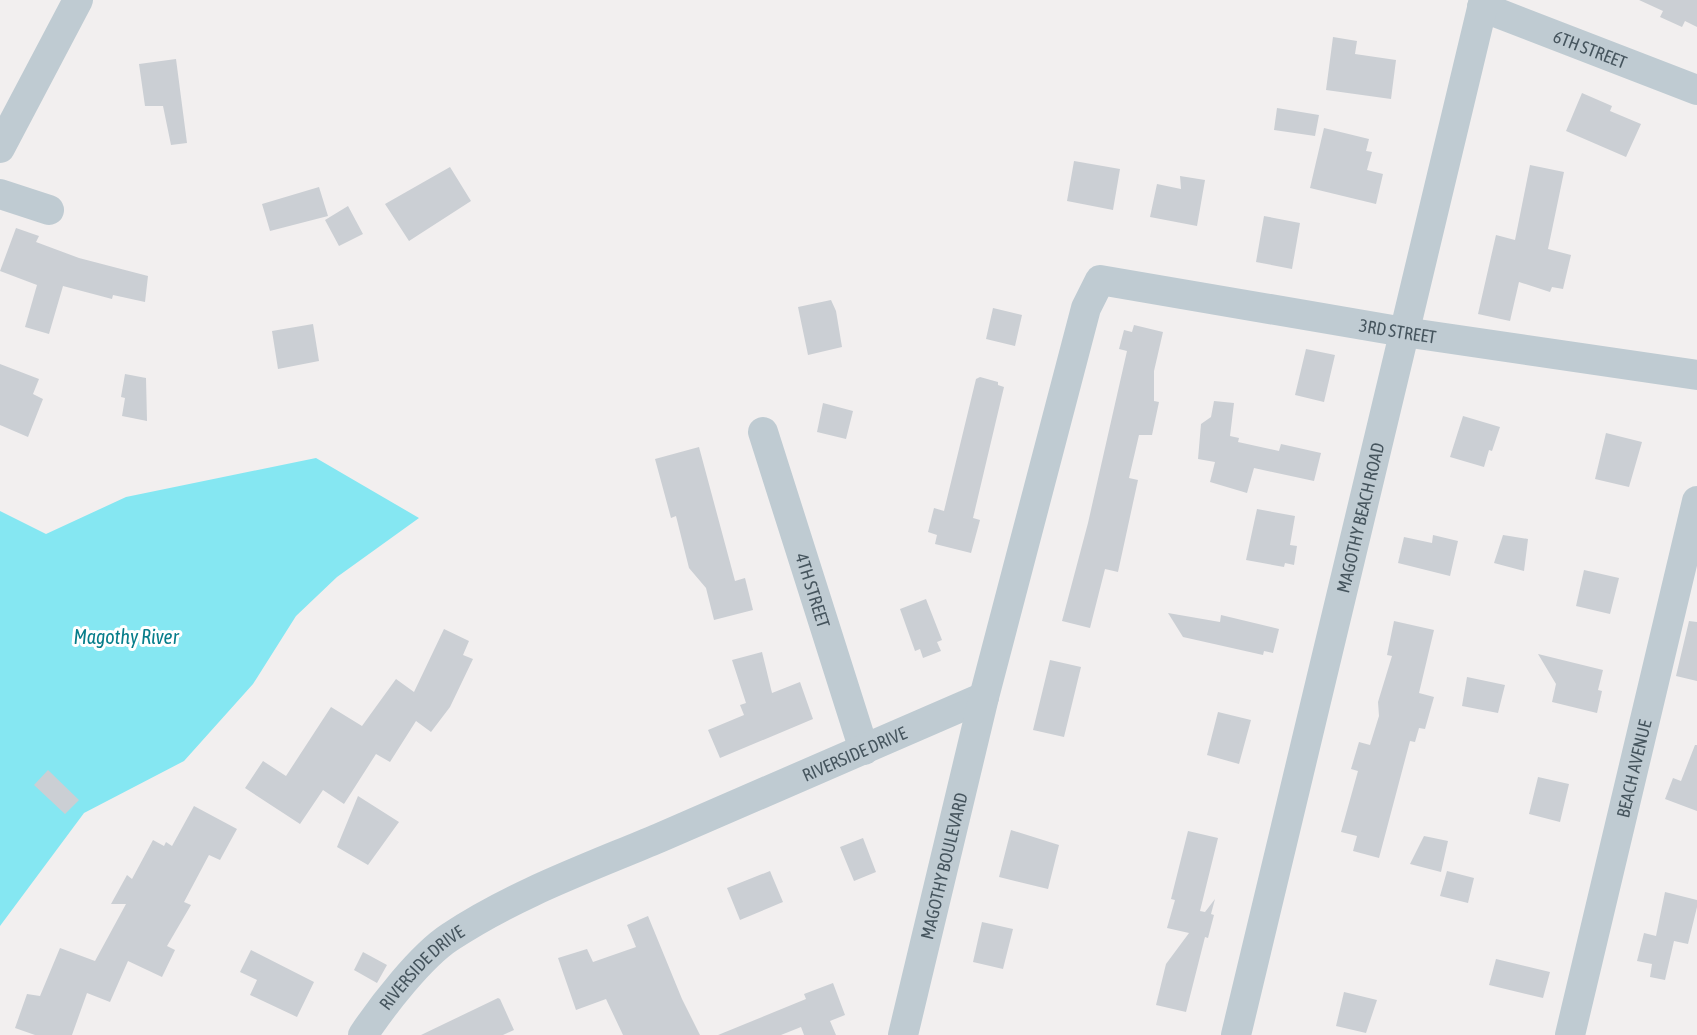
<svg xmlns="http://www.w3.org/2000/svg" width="1697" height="1035" font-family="'Asap Condensed',sans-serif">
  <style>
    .water { fill: #85e7f2 }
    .building { fill: #cbcfd4 }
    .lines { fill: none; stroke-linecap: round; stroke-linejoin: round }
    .street { stroke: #bfcbd2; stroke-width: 30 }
    .labels { text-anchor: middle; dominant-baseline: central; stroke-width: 6; stroke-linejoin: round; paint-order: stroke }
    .street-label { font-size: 18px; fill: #46555e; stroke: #fff }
    .water-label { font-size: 20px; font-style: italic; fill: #067d8a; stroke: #fff }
  </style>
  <rect width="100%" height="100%" fill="#f2efef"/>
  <path class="water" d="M 316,458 L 419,518 L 337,577 L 296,616 L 253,684 L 184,761 L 84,813 L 0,926 L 0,511 L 46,534 L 126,497 Z"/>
  <path class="building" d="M 1639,0 L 1697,0 L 1697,27 L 1685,21 L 1682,27 L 1660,17 L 1663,11 Z
    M 1333,37 L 1357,41 L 1355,54 L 1396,60 L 1391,99 L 1326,90 Z
    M 176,59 L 187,143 L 171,145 L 163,106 L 145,106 L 139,64 Z
    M 1582,93 L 1612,106 L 1610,111 L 1641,124 L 1626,157 L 1566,131 Z
    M 1277,108 L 1319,115 L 1315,136 L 1274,130 Z
    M 1324,128 L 1369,139 L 1366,151 L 1372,152 L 1367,170 L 1383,174 L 1376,204 L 1310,188 Z
    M 1074,161 L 1120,169 L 1113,210 L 1067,201 Z
    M 1530,165 L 1564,172 L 1548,249 L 1571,255 L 1563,289 L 1552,287 L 1550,292 L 1519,282 L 1510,321 L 1478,314 L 1496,235 L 1515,240 Z
    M 450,167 L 471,201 L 409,241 L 385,204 Z
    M 1180,176 L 1205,180 L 1197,226 L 1150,217 L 1157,184 L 1181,189 Z
    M 319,187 L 328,216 L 270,231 L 262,204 Z
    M 348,206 L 363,234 L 339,246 L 325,220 Z
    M 1264,216 L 1300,223 L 1292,269 L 1256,262 Z
    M 16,228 L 39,236 L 36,242 L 79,258 L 148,276 L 145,302 L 113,295 L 112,299 L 63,286 L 49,334 L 25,327 L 37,285 L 0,271 Z
    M 831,300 L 836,311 L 842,347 L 808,355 L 798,307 Z
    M 993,308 L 1022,315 L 1015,346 L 986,339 Z
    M 313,324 L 319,361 L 278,369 L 272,331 Z
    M 1134,325 L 1163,332 L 1154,371 L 1154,401 L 1159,402 L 1152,435 L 1139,435 L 1129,478 L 1138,480 L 1118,572 L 1105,569 L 1090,628 L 1062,621 L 1088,523 L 1127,351 L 1119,349 L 1124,330 L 1132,332 Z
    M 1306,349 L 1335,355 L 1324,402 L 1295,395 Z
    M 0,364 L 39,379 L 33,394 L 43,399 L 28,437 L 0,425 Z
    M 125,374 L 146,378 L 147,421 L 122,416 L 125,398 L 121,397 Z
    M 980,377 L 998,382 L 998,385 L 1004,387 L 973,518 L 980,520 L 971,553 L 935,544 L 937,535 L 928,532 L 934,508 L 944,511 L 976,379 Z
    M 1214,401 L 1234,403 L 1230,436 L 1239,438 L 1238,442 L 1279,451 L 1281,444 L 1321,453 L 1314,481 L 1254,468 L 1247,493 L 1210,482 L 1215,462 L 1198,459 L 1201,424 L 1211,417 Z
    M 823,403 L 853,411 L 846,439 L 817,432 Z
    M 1463,416 L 1500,427 L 1492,451 L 1489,450 L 1484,467 L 1450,457 Z
    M 1606,433 L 1642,442 L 1629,487 L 1595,479 Z
    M 699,447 L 735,581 L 745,578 L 753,610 L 714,620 L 706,588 L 689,568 L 676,516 L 671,518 L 655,459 Z
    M 1257,509 L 1295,516 L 1290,545 L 1297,546 L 1294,565 L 1285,563 L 1284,567 L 1246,560 Z
    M 1433,535 L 1458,541 L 1450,576 L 1398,563 L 1404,537 L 1432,543 Z
    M 1503,535 L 1528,539 L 1524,571 L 1494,563 Z
    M 1584,570 L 1619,578 L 1610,614 L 1576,606 Z
    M 926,599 L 942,640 L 937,642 L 941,651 L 923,658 L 920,649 L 915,651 L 900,609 Z
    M 1168,613 L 1220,622 L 1221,615 L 1279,629 L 1273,653 L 1264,651 L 1263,655 L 1183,637 Z
    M 1394,621 L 1434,630 L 1419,693 L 1434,697 L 1425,729 L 1419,728 L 1415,742 L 1410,741 L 1379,858 L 1353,851 L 1357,836 L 1341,832 L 1358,771 L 1351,769 L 1359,742 L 1370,745 L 1379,716 L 1378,702 L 1392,656 L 1387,655 Z
    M 1689,621 L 1697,622 L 1697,681 L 1676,676 Z
    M 444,629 L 469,641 L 463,655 L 473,659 L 450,707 L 431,732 L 416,721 L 390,762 L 376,754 L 344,804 L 323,790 L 300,824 L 245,788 L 263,761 L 286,776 L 331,707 L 362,726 L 396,679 L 414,692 Z
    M 762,652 L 772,693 L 800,682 L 813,719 L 720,758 L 708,730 L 744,715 L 740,705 L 746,703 L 732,660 Z
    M 1538,654 L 1603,670 L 1598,690 L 1602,691 L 1597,713 L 1552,702 L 1556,684 Z
    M 1050,660 L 1081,667 L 1064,737 L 1033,730 Z
    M 1467,677 L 1505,685 L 1498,713 L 1462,706 Z
    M 1218,712 L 1251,720 L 1239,764 L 1207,755 Z
    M 1695,745 L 1697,745 L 1697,811 L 1665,799 L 1673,778 L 1681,781 Z
    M 48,770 L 79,800 L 65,814 L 34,785 Z
    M 1538,777 L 1569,784 L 1560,822 L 1529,814 Z
    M 358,796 L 399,822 L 368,865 L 337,847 Z
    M 194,806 L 237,829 L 220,860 L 209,855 L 184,902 L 191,905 L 167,946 L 175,950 L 162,977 L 128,961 L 110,1002 L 87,993 L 72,1035 L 35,1035 L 15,1028 L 27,994 L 40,996 L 60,948 L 95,961 L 126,904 L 111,904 L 127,875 L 132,879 L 153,840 L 164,846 L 166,842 L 172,846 Z
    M 1011,830 L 1059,845 L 1048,889 L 999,877 Z
    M 1188,831 L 1218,838 L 1200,911 L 1205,912 L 1215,899 L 1211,914 L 1214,915 L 1208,938 L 1205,937 L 1186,1012 L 1156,1005 L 1166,964 L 1189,933 L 1167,928 L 1175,900 L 1171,899 Z
    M 1424,836 L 1448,841 L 1441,872 L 1410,864 Z
    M 863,838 L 876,872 L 854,881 L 840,847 Z
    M 770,871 L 783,902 L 740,920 L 727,888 Z
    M 1447,871 L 1474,878 L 1468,903 L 1440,896 Z
    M 1665,892 L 1697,900 L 1697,907 L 1688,944 L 1674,941 L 1665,980 L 1650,977 L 1652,964 L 1637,961 L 1644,933 L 1656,936 Z
    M 648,916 L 682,999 L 700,1035 L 623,1035 L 606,999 L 576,1010 L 558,958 L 587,949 L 593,962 L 636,947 L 627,925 Z
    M 982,922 L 1013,929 L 1003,969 L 973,962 Z
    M 251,950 L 314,982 L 297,1017 L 250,995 L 257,980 L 240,972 Z
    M 363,952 L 387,965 L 377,983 L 354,970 Z
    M 1496,959 L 1550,972 L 1543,998 L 1489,985 Z
    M 833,983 L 845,1015 L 830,1021 L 836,1035 L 804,1035 L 801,1027 L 781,1035 L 718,1035 L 806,999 L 804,994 Z
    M 1344,992 L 1377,1000 L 1366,1033 L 1336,1026 Z
    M 498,998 L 500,999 L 514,1030 L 503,1035 L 421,1035 Z"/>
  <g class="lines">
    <g class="street">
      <path id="s1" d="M 1482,7 L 1697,90"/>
      <path d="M 0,148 L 78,0"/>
      <path d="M 0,194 L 49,210"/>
      <path id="s2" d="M 763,432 L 864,750"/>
      <path id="s3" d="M 363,1035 C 383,1005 421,956 450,937 C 515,894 588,868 659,838 C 768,791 876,744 984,697"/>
      <path id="s4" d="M 903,1035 L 984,697 L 1086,308 L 1100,280 L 1404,332 L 1697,375"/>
      <path id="s5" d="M 1236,1035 L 1484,0"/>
      <path id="s6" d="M 1570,1035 L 1697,501"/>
    </g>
  </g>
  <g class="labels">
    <g class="street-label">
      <text stroke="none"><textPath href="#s1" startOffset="116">6TH STREET</textPath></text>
      <text stroke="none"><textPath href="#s4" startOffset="1083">3RD STREET</textPath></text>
      <text stroke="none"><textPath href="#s5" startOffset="532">MAGOTHY BEACH ROAD</textPath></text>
      <text stroke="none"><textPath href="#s2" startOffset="166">4TH STREET</textPath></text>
      <text stroke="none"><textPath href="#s3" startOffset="576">RIVERSIDE DRIVE</textPath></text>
      <text stroke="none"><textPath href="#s6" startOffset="274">BEACH AVENUE</textPath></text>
      <text stroke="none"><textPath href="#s4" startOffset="174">MAGOTHY BOULEVARD</textPath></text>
      <text stroke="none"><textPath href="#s3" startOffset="90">RIVERSIDE DRIVE</textPath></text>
    </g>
    <g class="water-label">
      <text x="126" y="636">Magothy River</text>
    </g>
  </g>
</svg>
